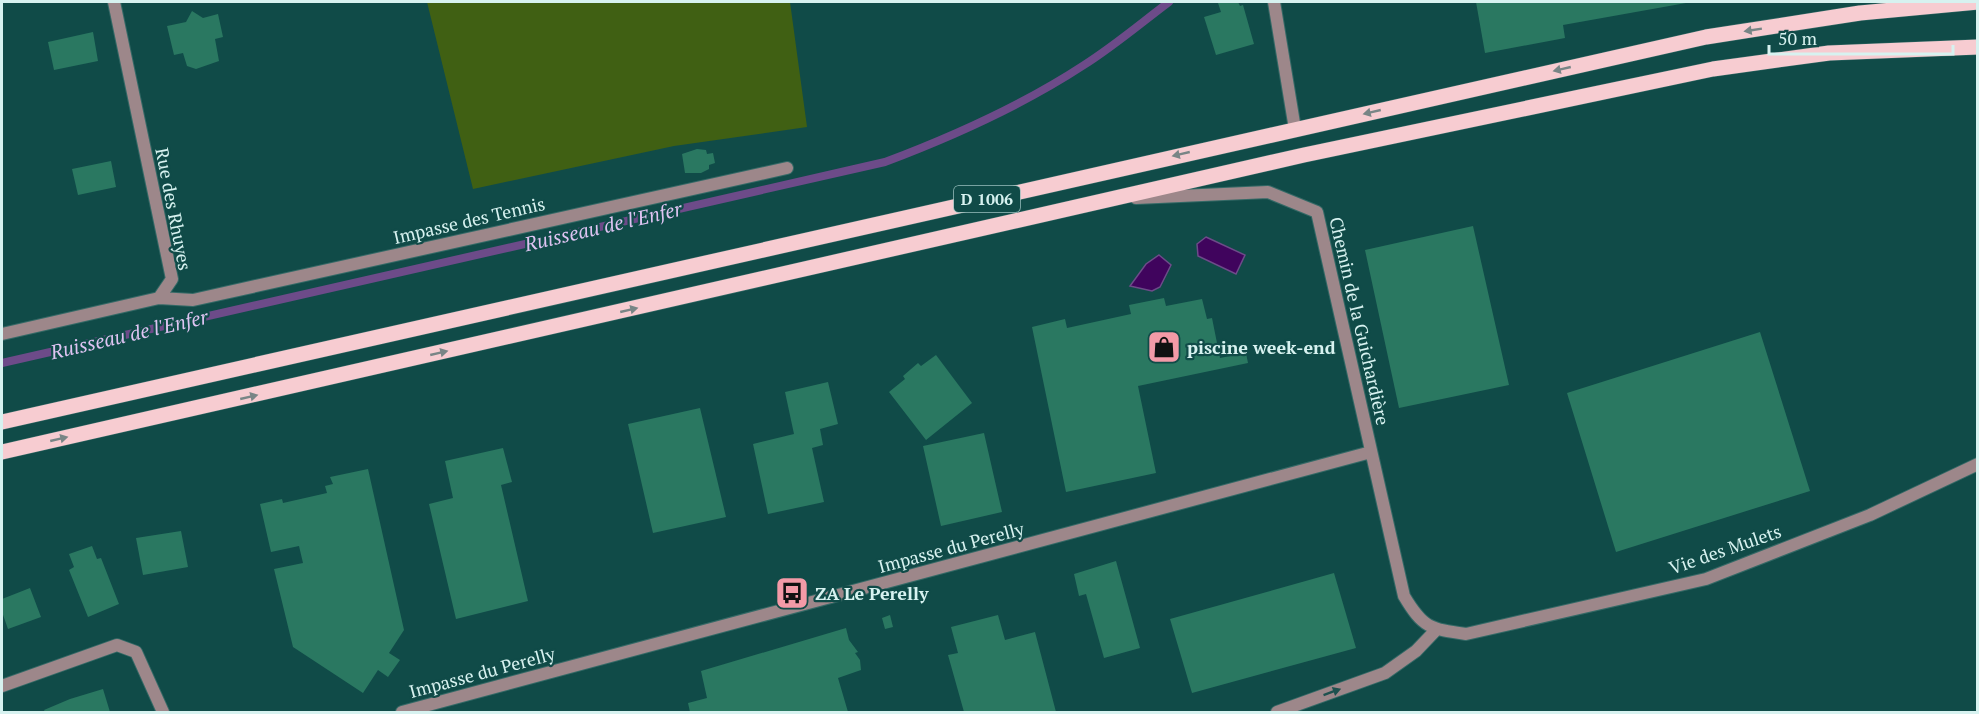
<svg xmlns="http://www.w3.org/2000/svg" width="1979" height="714" font-family="'PT Serif',serif">
  <style>
    .green { fill: #406013 }
    .water { fill: #40045d; stroke: #6d4b89; stroke-width: 1.5 }
    .lines { fill: none; stroke-linecap: round; stroke-linejoin: round }
    .stream { stroke: #6d4b89; stroke-width: 8 }
    .building { fill: #2a7861 }
    .street-casing { stroke: #346966; stroke-width: 14 }
    .primary-casing { stroke: #346966; stroke-width: 16 }
    .street { stroke: #9d878a; stroke-width: 12 }
    .primary { stroke: #f7ccd1; stroke-width: 15 }
    .oneway { fill: #788586 }
    .oneway2 { fill: #1e514f }
    .labels { text-anchor: middle; dominant-baseline: central; stroke-width: 4.5; stroke-linejoin: round; paint-order: stroke }
    .shield { fill: #104b48; stroke: #9bc0be; stroke-width: 1.5 }
    .shield-label { font-size: 16px; font-weight: bold; fill: #d7f2f0 }
    .street-label { font-size: 18px; fill: #d7f2f0; stroke: #104b48 }
    .poi-label { font-size: 18px; font-weight: bold; fill: #d7f2f0; stroke: #104b48; text-anchor: start }
    .water-label { font-size: 20px; font-style: italic; fill: #dec4f2; stroke: #104b48 }
  </style>
  <rect width="100%" height="100%" fill="#104b48"/>
  <path class="green" d="M 427,2 L 790,2 L 807,127 L 674,146 L 473,189 Z"/>
  <path class="water" d="M 1206,237 L 1245,255 L 1236,274 L 1198,256 L 1197,244 Z
    M 1159,255 L 1171,265 L 1160,287 L 1152,291 L 1130,286 L 1146,264 Z"/>
  <g class="lines">
    <path class="stream" d="M 2,363 L 885,162 C 954,136 1023,105 1084,65 C 1114,46 1141,23 1169,2"/>
  </g>
  <path class="building" d="M 1238,2 L 1240,6 L 1243,5 L 1254,44 L 1216,55 L 1204,17 L 1221,12 L 1218,3 Z
    M 1476,2 L 1686,2 L 1686,3 L 1563,25 L 1565,38 L 1485,53 Z
    M 192,11 L 203,18 L 218,14 L 223,37 L 215,39 L 219,61 L 196,69 L 187,66 L 183,53 L 174,55 L 167,26 L 186,22 Z
    M 93,32 L 98,61 L 54,70 L 48,42 Z
    M 697,149 L 706,150 L 707,154 L 713,153 L 715,163 L 709,165 L 709,169 L 701,173 L 685,173 L 682,154 Z
    M 111,161 L 116,187 L 78,195 L 72,169 Z
    M 1473,226 L 1509,385 L 1399,408 L 1365,250 Z
    M 1164,298 L 1166,306 L 1202,299 L 1207,319 L 1212,318 L 1220,358 L 1246,353 L 1248,363 L 1138,386 L 1156,473 L 1066,492 L 1032,327 L 1065,319 L 1067,328 L 1131,314 L 1129,305 Z
    M 1760,332 L 1810,491 L 1616,552 L 1567,393 Z
    M 936,355 L 972,403 L 926,440 L 889,392 L 905,379 L 903,376 L 918,363 L 921,366 Z
    M 828,382 L 838,424 L 820,429 L 823,445 L 812,448 L 824,502 L 768,514 L 753,444 L 794,434 L 785,392 Z
    M 700,408 L 726,517 L 653,533 L 628,424 Z
    M 984,433 L 1002,512 L 941,526 L 923,446 Z
    M 503,448 L 512,482 L 501,485 L 528,601 L 456,619 L 429,504 L 453,498 L 445,461 Z
    M 368,469 L 404,630 L 389,653 L 400,660 L 388,677 L 378,670 L 363,693 L 293,647 L 274,569 L 303,563 L 299,546 L 271,552 L 260,504 L 282,499 L 283,503 L 327,493 L 325,486 L 333,484 L 330,477 Z
    M 181,531 L 188,567 L 143,575 L 136,538 Z
    M 92,546 L 97,559 L 101,558 L 119,604 L 88,617 L 69,570 L 74,567 L 69,554 Z
    M 1116,561 L 1140,648 L 1104,658 L 1086,594 L 1079,596 L 1074,574 Z
    M 1334,573 L 1356,648 L 1192,693 L 1170,619 Z
    M 30,588 L 41,617 L 8,629 L 2,612 L 2,599 Z
    M 890,615 L 893,627 L 885,629 L 882,618 Z
    M 998,615 L 1005,640 L 1035,632 L 1056,712 L 964,712 L 948,655 L 958,653 L 951,627 Z
    M 846,628 L 849,640 L 858,652 L 855,653 L 860,660 L 861,670 L 838,678 L 848,712 L 690,712 L 688,703 L 707,698 L 701,671 Z
    M 103,689 L 110,712 L 45,712 L 44,710 L 70,699 Z"/>
  <g class="lines">
    <defs>
      <path id="street" d="M 1274,2 L 1295,129
        M 1136,198 L 1268,192 L 1317,212 L 1404,596 C 1423,628 1430,629 1466,634 L 1706,579 L 1870,515 L 1978,464
        M 159,298 L 193,300 L 787,168
        M 2,334 L 159,298 L 172,279 L 114,2
        M 2,686 L 117,645 L 136,652 L 163,712
        M 402,712 L 1371,452
        M 1277,712 L 1385,673 L 1416,651 L 1436,630"/>
      <path id="primary" d="M 2,422 L 1706,37 L 1860,13 L 1978,2
        M 2,452 L 1304,155 L 1713,69 L 1829,53 L 1978,47"/>
    </defs>
    <use href="#street" class="street-casing"/>
    <use href="#primary" class="primary-casing"/>
    <use href="#street" class="street"/>
    <use href="#primary" class="primary"/>
  </g>
  <defs><path id="oneway-solid" d="M-6-.8H1V-3.2L6.5 0L1 3.2V.8H-6Z" transform="scale(1.5)"/></defs>
  <g class="oneway">
    <use href="#oneway-solid" transform="translate(1753 30) rotate(171)"/>
    <use href="#oneway-solid" transform="translate(1562 69) rotate(167)"/>
    <use href="#oneway-solid" transform="translate(1372 112) rotate(167)"/>
    <use href="#oneway-solid" transform="translate(1181 154) rotate(167)"/>
    <use href="#oneway-solid" transform="translate(629 310) rotate(-13)"/>
    <use href="#oneway-solid" transform="translate(439 353) rotate(-13)"/>
    <use href="#oneway-solid" transform="translate(249 397) rotate(-13)"/>
    <use href="#oneway-solid" transform="translate(59 439) rotate(-13)"/>
  </g>
  <use class="oneway2" href="#oneway-solid" transform="translate(1332 692) rotate(-20)"/>
  <defs>
    <symbol id="shop-square" viewBox="-11 -11 22 22"><rect x="-9" y="-9" width="18" height="18" rx="4" fill="#f39aa7" stroke="#104b48"/><path d="M-5-2.5h2.3a2.7 3.5 0 0 1 5.4 0H5L5.5 6h-11ZM-1.5-2.5h3a1.5 2.3 0 0 0-3 0Z" fill="#111"/></symbol>
    <symbol id="bus-square" viewBox="-11 -11 22 22"><rect x="-9" y="-9" width="18" height="18" rx="4" fill="#f39aa7" stroke="#104b48"/><path d="M-5-6H5V4H4V6H2V4H-2V6H-4V4H-5ZM-3.5-4V0h7V-4ZM-3.5 1.2v1.5H-2V1.2ZM2 1.2v1.5H3.5V1.2Z" fill="#111"/></symbol>
  </defs>
  <g fill-rule="evenodd">
    <use href="#shop-square" x="1145" y="328" width="38" height="38"/>
    <use href="#bus-square" x="773" y="574" width="38" height="38"/>
  </g>
  <g class="labels">
    <rect class="shield" x="954" y="186" width="66" height="26" rx="4.5"/>
    <g class="shield-label">
      <text x="987" y="199">D 1006</text>
    </g>
    <g class="street-label">
      <text transform="translate(174 209) rotate(79)">Rue des Rhuyes</text>
      <text transform="translate(469 220) rotate(-13)">Impasse des Tennis</text>
      <text transform="translate(1360 321) rotate(77)">Chemin de la Guichardière</text>
      <text transform="translate(951 547) rotate(-15)">Impasse du Perelly</text>
      <text transform="translate(1725 549) rotate(-19)">Vie des Mulets</text>
      <text transform="translate(482 672) rotate(-15)">Impasse du Perelly</text>
    </g>
    <g class="poi-label">
      <text x="1187" y="347">piscine week-end</text>
      <text x="815" y="593">ZA Le Perelly</text>
    </g>
    <g class="water-label">
      <text transform="translate(603 226) rotate(-13)">Ruisseau de l'Enfer</text>
      <text transform="translate(129 334) rotate(-13)">Ruisseau de l'Enfer</text>
    </g>
  </g>
  <rect width="1979" height="714" fill="none" stroke="#d7f2f0" stroke-width="6"/>
  <path d="M1769 45v9h184v-9" fill="none" stroke="#d7f2f0" stroke-width="3"/>
  <text x="1778" y="45" font-size="18" fill="#d7f2f0" stroke="#104b48" stroke-width="4.5" paint-order="stroke">50 m</text>
</svg>
